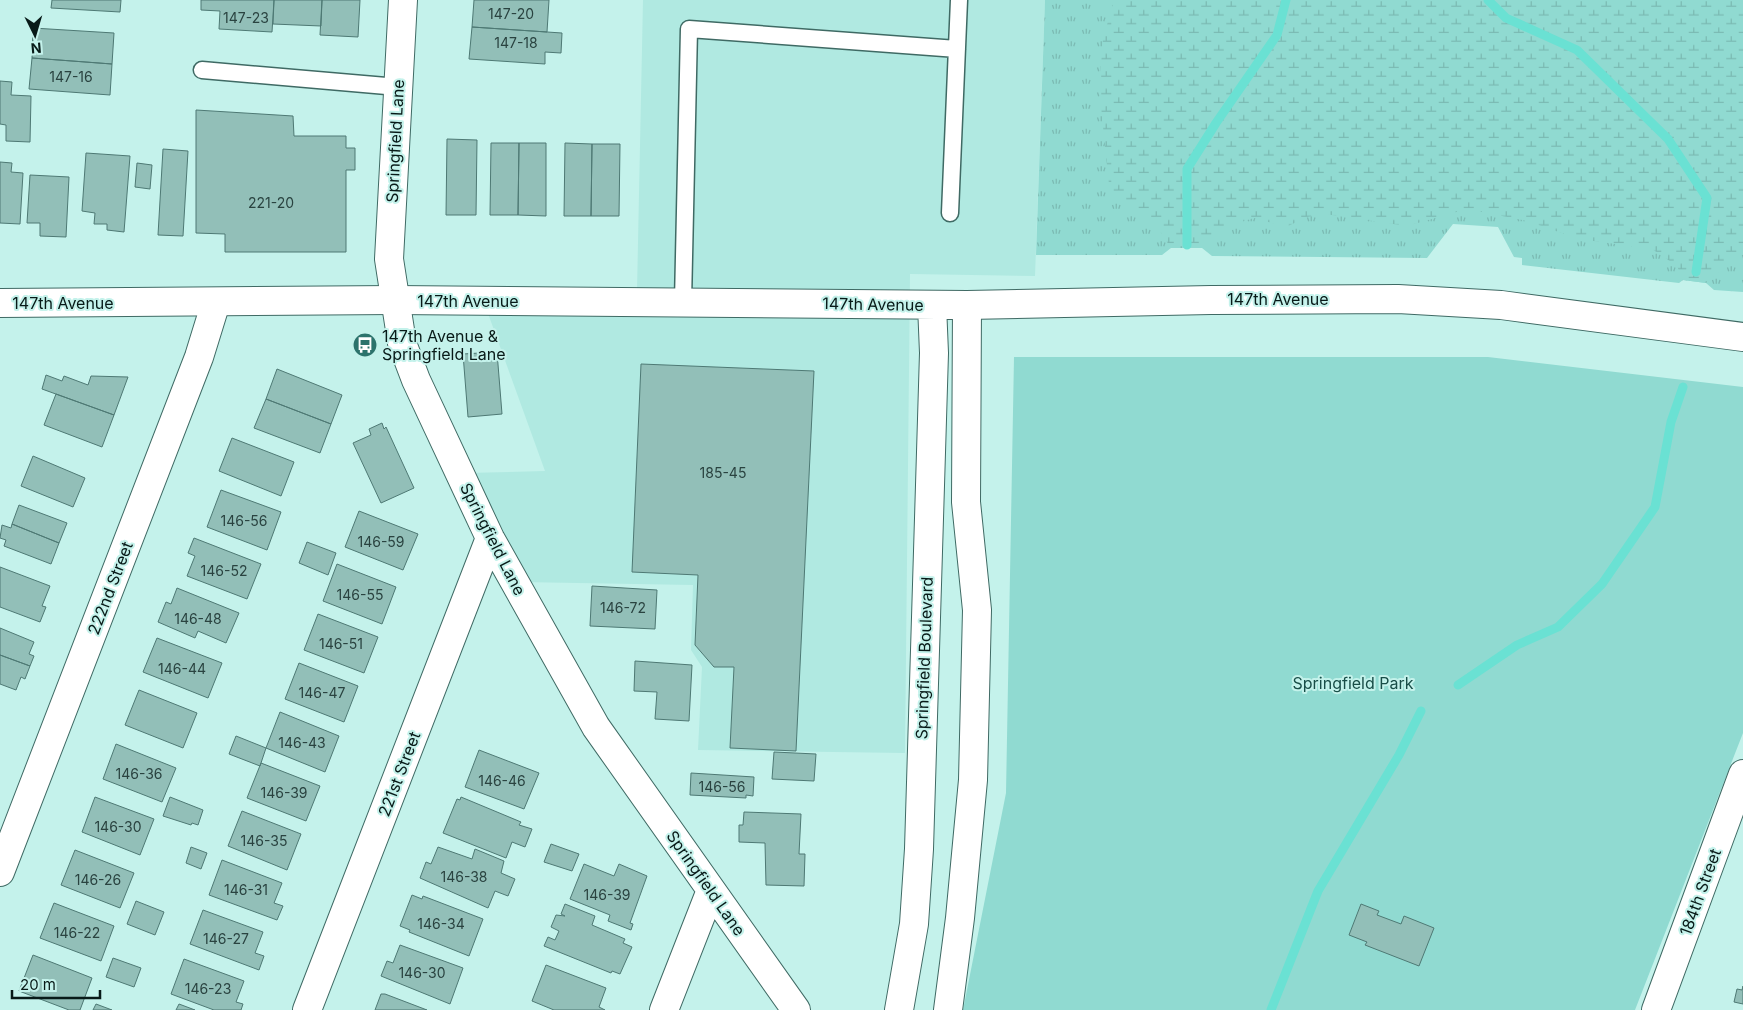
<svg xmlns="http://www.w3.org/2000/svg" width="1743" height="1010" font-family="Inter,sans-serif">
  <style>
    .built { fill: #b0e9e1 }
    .grass { fill: url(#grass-tufts) }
    .wetland { fill: url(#wetland-marsh) }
    .park { fill: #90dad1 }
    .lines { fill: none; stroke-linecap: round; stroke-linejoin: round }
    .stream { stroke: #6ae1d3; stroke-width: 9 }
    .building { fill: #92bfb8; stroke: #4e7974 }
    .service-casing { stroke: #3f6a64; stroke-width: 19 }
    .minor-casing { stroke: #3f6a64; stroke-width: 30 }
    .tertiary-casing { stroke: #3f6a64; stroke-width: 30 }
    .service { stroke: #fff; stroke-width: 16 }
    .minor { stroke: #fff; stroke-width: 28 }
    .tertiary { stroke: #fff; stroke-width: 28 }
    .labels { text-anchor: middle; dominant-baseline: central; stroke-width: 4; stroke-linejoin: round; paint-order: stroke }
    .number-label { font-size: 14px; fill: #2a4340 }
    .street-label { font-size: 16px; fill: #081a18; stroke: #c4f2eb }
    .poi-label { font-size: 16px; fill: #081a18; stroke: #c4f2eb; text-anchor: start }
    .park-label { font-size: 16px; fill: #184d47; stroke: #c4f2eb }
  </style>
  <defs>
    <pattern id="grass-tufts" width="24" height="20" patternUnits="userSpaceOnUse" patternTransform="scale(1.25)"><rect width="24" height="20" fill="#90dad1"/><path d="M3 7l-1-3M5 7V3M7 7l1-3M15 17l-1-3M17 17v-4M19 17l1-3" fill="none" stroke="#7bbab3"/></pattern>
    <pattern id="wetland-marsh" width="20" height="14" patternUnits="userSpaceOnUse" patternTransform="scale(1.25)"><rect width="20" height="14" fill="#90dad1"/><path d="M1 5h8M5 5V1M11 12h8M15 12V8" fill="none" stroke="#7bbab3"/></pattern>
  </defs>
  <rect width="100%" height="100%" fill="#c4f2eb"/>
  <path class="built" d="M 643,0 L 1045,0 L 1035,276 L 910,274 L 905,753 L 698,750 L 702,667 L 691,650 L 693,585 L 520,582 L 465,473 L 545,471 L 481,294 L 637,291 Z"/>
  <path class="grass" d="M 1045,0 L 1743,0 L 1743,292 L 1714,290 L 1706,283 L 1683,280 L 1679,283 L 1522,265 L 1522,258 L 1514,257 L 1498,227 L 1453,224 L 1427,258 L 1212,256 L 1202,248 L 1171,248 L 1162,255 L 1036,255 Z"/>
  <path class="wetland" d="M 1114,0 L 1743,0 L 1743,250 L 1706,283 L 1683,280 L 1677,266 L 1652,249 L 1579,239 L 1527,221 L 1467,209 L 1407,226 L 1325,214 L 1307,217 L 1286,227 L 1254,218 L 1228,226 L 1202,248 L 1171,248 L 1148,213 L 1110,194 L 1099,88 L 1103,39 Z"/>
  <path class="park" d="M 1014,357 L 1488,357 L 1743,387 L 1743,733 L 1635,1010 L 963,1010 L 1006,793 Z"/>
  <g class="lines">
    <path class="stream" d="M 1488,0 L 1506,18 L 1577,50 L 1668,139 L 1707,198 L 1696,272
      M 1187,245 L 1187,169 L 1216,123 L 1277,35 L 1286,0
      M 1458,685 L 1517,645 L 1558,627 L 1602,584 L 1655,507 L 1671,422 L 1683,387
      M 1271,1010 L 1318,891 L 1399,755 L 1421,711"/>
  </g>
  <path class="building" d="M 52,0 L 121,0 L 120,12 L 51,8 Z
    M 201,0 L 274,0 L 272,32 L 219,29 L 220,11 L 201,10 Z
    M 274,0 L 322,0 L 321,26 L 273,24 Z
    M 322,0 L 360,0 L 358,37 L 320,35 Z
    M 474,0 L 549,0 L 547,32 L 472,27 Z
    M 472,27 L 562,33 L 561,53 L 545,52 L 545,64 L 469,59 Z
    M 33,28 L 114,33 L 112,64 L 32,58 Z
    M 32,58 L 112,64 L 110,95 L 29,89 Z
    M 0,81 L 12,82 L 11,95 L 31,96 L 30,142 L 6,141 L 6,125 L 0,124 Z
    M 196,110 L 293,116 L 294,136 L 346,136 L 346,148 L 355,148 L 355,170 L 346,170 L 346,252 L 225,252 L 225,234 L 196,233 Z
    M 447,139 L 477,140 L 476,215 L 446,215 Z
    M 491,143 L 519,143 L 518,215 L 490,215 Z
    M 519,143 L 546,143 L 546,216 L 518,215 Z
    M 565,143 L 592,144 L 591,216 L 564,216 Z
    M 592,144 L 620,144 L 619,216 L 591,216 Z
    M 163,149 L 188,151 L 183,236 L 158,235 Z
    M 86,153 L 130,156 L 124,232 L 107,230 L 107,224 L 94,224 L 95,213 L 82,211 Z
    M 0,162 L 12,163 L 11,172 L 23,173 L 20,224 L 0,223 Z
    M 137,163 L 152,165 L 150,189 L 135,187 Z
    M 30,175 L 69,177 L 66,237 L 40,236 L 40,223 L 27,223 Z
    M 497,352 L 502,414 L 468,417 L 463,354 Z
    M 641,364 L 814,371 L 796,751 L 730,748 L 734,667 L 714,667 L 695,645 L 698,575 L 632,572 Z
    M 277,369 L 342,395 L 331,424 L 266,399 Z
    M 46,375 L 62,381 L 64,376 L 88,385 L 91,376 L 128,377 L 114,415 L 42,389 Z
    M 56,394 L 114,415 L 102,447 L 44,425 Z
    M 266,399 L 331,424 L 320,453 L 254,428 Z
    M 382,423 L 384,429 L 386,427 L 414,488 L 381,503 L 353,443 L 371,435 L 369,429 Z
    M 232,438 L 294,462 L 281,496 L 219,471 Z
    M 33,456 L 85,478 L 73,507 L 21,486 Z
    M 221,490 L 281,512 L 267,550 L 207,527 Z
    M 19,505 L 67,523 L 59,543 L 12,524 Z
    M 359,511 L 418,534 L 403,570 L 345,547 Z
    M 12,524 L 59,543 L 51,564 L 4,546 L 6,540 L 0,538 L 2,525 L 11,528 Z
    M 194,538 L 261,564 L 247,599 L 187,576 L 195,556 L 188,553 Z
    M 307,542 L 336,553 L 328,575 L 299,563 Z
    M 337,564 L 396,587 L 382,624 L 323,601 Z
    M 0,567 L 50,586 L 42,606 L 46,607 L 40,622 L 0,607 Z
    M 592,586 L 657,590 L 655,629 L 590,626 Z
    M 177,588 L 239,613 L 226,643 L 198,631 L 195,638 L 158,622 L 166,602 L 171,604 Z
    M 318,614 L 378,637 L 364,673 L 304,650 Z
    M 0,628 L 34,642 L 29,654 L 34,656 L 30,666 L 0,655 Z
    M 157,638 L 222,663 L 208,698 L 143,672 Z
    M 0,655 L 30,666 L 25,679 L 21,677 L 16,690 L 0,684 Z
    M 635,661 L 692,665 L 689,721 L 655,719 L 657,692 L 634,691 Z
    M 299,663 L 358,686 L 344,722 L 285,699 Z
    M 139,690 L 197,713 L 183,748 L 125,725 Z
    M 280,712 L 339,736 L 325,772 L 266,748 Z
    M 236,736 L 266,748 L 260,766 L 229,754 Z
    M 116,744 L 176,768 L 162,802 L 103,779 Z
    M 479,750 L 539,773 L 524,809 L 465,787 Z
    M 774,752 L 816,754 L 814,781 L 772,779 Z
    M 261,763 L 320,786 L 306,821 L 247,798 Z
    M 691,773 L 754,777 L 753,796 L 746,795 L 746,798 L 690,795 Z
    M 95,797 L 154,819 L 140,855 L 82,832 Z
    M 170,797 L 203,810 L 198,825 L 192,823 L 191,825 L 163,816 Z
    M 461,797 L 521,822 L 519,825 L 532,829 L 525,847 L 512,842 L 506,858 L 443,833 L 457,799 L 460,800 Z
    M 242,811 L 301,834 L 287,870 L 228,846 Z
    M 744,812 L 801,814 L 799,854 L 805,854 L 804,886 L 766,885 L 765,843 L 739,842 L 739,825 L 743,825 Z
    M 551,844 L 579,854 L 572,871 L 544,862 Z
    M 191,847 L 207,853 L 201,869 L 186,863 Z
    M 438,847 L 472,859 L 475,849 L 504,861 L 501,873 L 515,879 L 508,896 L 495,891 L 488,908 L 420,878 L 426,862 L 431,864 Z
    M 75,850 L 134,873 L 120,908 L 61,885 Z
    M 222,860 L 282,883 L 274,903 L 283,906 L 277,920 L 209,895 Z
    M 584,864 L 614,876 L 619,864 L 647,876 L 630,923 L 633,924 L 631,930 L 608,921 L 610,915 L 570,899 Z
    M 412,895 L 422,899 L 423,896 L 483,919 L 469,956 L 409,932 L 410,930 L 400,926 Z
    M 136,901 L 164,912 L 155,935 L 127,924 Z
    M 54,903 L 114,926 L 101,961 L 40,938 Z
    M 565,904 L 595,916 L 592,925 L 625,939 L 623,943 L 632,947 L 620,974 L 612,971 L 611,973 L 544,946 L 548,937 L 555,940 L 559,931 L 551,927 L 556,915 L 565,916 L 561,914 Z
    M 1361,904 L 1379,911 L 1377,915 L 1401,924 L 1404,916 L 1434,928 L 1419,966 L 1365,945 L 1367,942 L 1349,935 Z
    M 203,910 L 263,932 L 255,953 L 264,956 L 259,970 L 190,944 Z
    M 400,945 L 463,968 L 450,1004 L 381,976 L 387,961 L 393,963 Z
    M 33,955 L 92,978 L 80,1010 L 69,1010 L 19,991 Z
    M 113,958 L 141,968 L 134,987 L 106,977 Z
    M 184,959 L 244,981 L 236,1002 L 243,1004 L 241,1010 L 214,1010 L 171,994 Z
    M 546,965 L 606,988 L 599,1007 L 605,1010 L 554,1010 L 532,1001 Z
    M 1743,986 L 1743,1004 L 1734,1002 L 1737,989 L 1742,990 Z
    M 381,994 L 385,994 L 427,1010 L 375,1010 Z
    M 96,1004 L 112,1010 L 93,1010 Z
    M 179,1004 L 195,1010 L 176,1010 Z"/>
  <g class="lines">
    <defs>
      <path id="service" d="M 202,70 L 398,87
        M 950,213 L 959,0
        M 683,302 L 689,29 L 957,49"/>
      <path id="minor" d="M 403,0 L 389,259 L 402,343 L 416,380 L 490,538 L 596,727 L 796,1010
        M 0,872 L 199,357 L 216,302
        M 307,1010 L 490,538
        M 664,1010 L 711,890
        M 1656,1010 L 1743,774"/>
      <path id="tertiary" d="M 0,303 L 395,300 L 967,305 L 1211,300 L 1398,299 L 1501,305 L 1743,337
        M 899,1010 L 914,924 L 919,849 L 934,353 L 932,305
        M 948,1010 L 960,918 L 973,780 L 977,610 L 966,502 L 967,305"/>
    </defs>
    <use href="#service" class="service-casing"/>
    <use href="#minor" class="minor-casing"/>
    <use href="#tertiary" class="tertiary-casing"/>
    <use href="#service" class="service"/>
    <use href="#minor" class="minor"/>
    <use href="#tertiary" class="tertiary"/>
  </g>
  <defs>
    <symbol id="bus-disc" viewBox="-11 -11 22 22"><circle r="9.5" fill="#2c736c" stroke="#c4f2eb"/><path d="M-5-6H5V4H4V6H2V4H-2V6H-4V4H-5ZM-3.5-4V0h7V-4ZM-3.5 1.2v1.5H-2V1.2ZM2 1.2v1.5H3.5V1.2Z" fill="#fff"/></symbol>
  </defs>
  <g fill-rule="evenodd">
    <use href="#bus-disc" x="351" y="331" width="28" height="28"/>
  </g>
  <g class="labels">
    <g class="number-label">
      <text x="511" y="13">147-20</text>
      <text x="246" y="17">147-23</text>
      <text x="516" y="42">147-18</text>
      <text x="71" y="76">147-16</text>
      <text x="271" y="202">221-20</text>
      <text x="723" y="472">185-45</text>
      <text x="244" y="520">146-56</text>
      <text x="381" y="541">146-59</text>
      <text x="224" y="570">146-52</text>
      <text x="360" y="594">146-55</text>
      <text x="623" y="607">146-72</text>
      <text x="198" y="618">146-48</text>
      <text x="341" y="643">146-51</text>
      <text x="182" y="668">146-44</text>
      <text x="322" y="692">146-47</text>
      <text x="302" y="742">146-43</text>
      <text x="139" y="773">146-36</text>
      <text x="502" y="780">146-46</text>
      <text x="722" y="786">146-56</text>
      <text x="284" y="792">146-39</text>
      <text x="118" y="826">146-30</text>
      <text x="264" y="840">146-35</text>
      <text x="464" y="876">146-38</text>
      <text x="98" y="879">146-26</text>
      <text x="246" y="889">146-31</text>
      <text x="607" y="894">146-39</text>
      <text x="441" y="923">146-34</text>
      <text x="77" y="932">146-22</text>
      <text x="226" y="938">146-27</text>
      <text x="422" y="972">146-30</text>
      <text x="208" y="988">146-23</text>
    </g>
    <g class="street-label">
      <text transform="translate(395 141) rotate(-87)">Springfield Lane</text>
      <text x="1278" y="299">147th Avenue</text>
      <text x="468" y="301">147th Avenue</text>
      <text x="63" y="303">147th Avenue</text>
      <text transform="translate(873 304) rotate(1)">147th Avenue</text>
      <text transform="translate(493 539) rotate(63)">Springfield Lane</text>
      <text transform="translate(110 588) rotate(-69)">222nd Street</text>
      <text transform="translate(924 658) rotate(-88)">Springfield Boulevard</text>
      <text transform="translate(399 774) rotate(-69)">221st Street</text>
      <text transform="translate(706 883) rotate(55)">Springfield Lane</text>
      <text transform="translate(1700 892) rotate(-70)">184th Street</text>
    </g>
    <g class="poi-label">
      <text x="382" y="336">147th Avenue &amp;<tspan x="382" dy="18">Springfield Lane</tspan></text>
    </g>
    <g class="park-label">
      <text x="1353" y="683">Springfield Park</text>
    </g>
  </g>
  <g transform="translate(35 35) rotate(175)" stroke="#c4f2eb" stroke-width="4" paint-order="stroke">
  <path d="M0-4L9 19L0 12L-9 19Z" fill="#081a18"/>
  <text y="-8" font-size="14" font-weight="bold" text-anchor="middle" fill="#081a18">N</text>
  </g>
  <path d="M12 990v8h88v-8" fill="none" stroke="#081a18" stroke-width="2.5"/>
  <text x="20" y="990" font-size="15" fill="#081a18" stroke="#c4f2eb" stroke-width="4" paint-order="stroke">20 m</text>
</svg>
